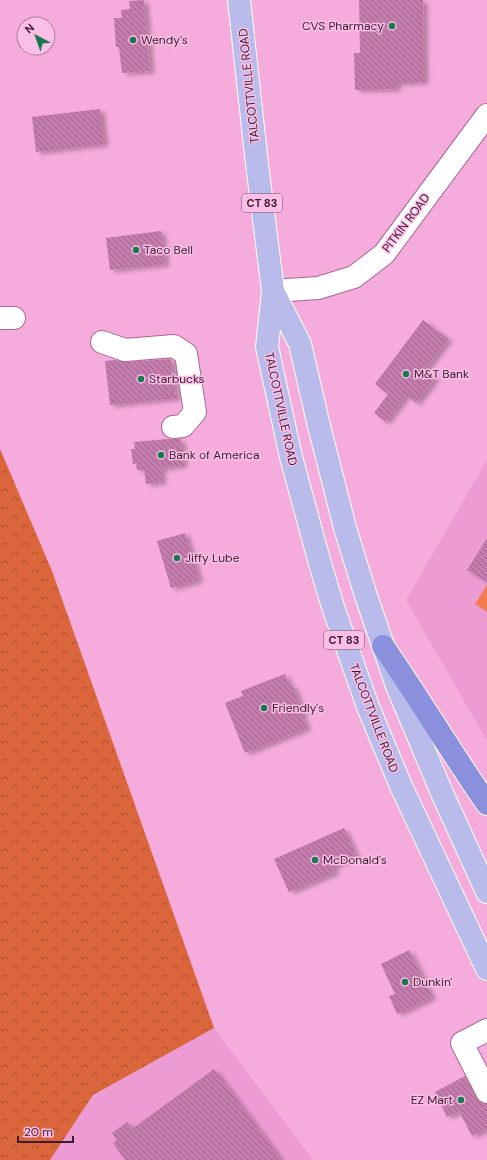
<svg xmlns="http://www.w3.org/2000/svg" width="487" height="1160" font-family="'DM Sans',sans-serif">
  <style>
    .built { fill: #ed9cd3 }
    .green { fill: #f47c51 }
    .forest { fill: url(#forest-crowns) }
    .building { fill: url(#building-back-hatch); filter: url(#shadow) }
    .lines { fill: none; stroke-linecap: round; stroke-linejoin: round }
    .minor-casing { stroke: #ab6695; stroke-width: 24 }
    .major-casing { stroke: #fff; stroke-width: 24 }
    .highway-casing { stroke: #fff; stroke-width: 24 }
    .minor { stroke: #fff; stroke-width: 22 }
    .major { stroke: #b9bceb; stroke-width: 22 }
    .highway { stroke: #8a8fde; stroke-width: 22 }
    .poi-dot { fill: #187951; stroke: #fbbee6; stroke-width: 1.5 }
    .labels { text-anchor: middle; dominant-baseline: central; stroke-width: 3; stroke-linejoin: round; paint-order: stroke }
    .shield { fill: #fbbee6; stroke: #744d67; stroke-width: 1 }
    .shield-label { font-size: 11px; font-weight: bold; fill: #3a1d31 }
    .poi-label { font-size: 12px; fill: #3a1d31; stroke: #fbbee6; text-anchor: start }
    .street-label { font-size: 12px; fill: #3a1d31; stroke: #fbbee6 }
  </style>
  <defs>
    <pattern id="forest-crowns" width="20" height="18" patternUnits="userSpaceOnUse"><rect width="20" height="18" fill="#dc663b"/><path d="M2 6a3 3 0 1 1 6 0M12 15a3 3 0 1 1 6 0" fill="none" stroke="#b35332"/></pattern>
    <pattern id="building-back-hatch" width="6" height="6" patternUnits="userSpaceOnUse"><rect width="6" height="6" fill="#c37cac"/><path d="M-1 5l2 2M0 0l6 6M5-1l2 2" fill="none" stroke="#9f658d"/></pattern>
    <filter id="shadow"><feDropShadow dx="4.5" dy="2.5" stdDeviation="2" flood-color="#0004"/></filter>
  </defs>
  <rect width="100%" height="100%" fill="#f6abdd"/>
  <path class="built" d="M 487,460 L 487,741 L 406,600 Z
    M 214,1028 L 313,1160 L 50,1160 L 93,1095 Z"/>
  <path class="green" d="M 487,585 L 487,612 L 475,604 Z"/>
  <path class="forest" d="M 0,449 L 52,571 L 214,1028 L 93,1095 L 50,1160 L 0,1160 Z"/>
  <path class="building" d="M 144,0 L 150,71 L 122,73 L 119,47 L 116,47 L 114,18 L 122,18 L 121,10 L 130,9 L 129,1 Z
    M 359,0 L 423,0 L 424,82 L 396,83 L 396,89 L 355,90 L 354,53 L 360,53 Z
    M 100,109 L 104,144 L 36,152 L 32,117 Z
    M 161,231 L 165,264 L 110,270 L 106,238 Z
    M 423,320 L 448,339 L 424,371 L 435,378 L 416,403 L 406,395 L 386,422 L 374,413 L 388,394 L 375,384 Z
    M 171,359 L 176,398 L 110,405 L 105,361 L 115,360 L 126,362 Z
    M 168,439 L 181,439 L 183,465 L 161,468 L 162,482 L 146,484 L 144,470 L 137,470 L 136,464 L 133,464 L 131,449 L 135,449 L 134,442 Z
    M 185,533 L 199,580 L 171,588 L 157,541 Z
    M 487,538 L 487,582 L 467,570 Z
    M 285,674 L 289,685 L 293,686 L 303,713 L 302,715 L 307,728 L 245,753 L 225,703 L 243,696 L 241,691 Z
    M 344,828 L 356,856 L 333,866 L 335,872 L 289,892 L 274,859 Z
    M 409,950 L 432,997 L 397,1014 L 389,996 L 395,994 L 381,964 Z
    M 214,1069 L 281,1160 L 125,1160 L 113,1143 L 117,1140 L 112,1133 L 127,1122 L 132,1129 Z
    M 465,1076 L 476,1098 L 481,1103 L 487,1104 L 487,1128 L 472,1136 L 459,1111 L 447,1117 L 435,1092 Z"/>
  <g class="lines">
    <defs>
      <path id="minor" d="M 273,291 L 318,288 L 354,277 L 384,254 L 487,115
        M 0,318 L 14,318
        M 102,342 L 125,350 L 174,346 L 186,354 L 195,412 L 183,426 L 173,427
        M 487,1030 L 462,1043 L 487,1092"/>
      <path id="major" d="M 239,0 L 257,164 L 273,291 L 267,347 L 291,457 L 319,560 L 333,607 L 368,707 L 401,786 L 487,969
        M 273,291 L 300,344 L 318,422 L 345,528 L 365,593 L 397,686 L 442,793 L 487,892"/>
      <path id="highway" d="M 383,646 C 419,698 451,752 487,804"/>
    </defs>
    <use href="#minor" class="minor-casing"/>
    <use href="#major" class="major-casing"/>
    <use href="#highway" class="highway-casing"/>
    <use href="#minor" class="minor"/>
    <use href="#major" class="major"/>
    <use href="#highway" class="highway"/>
  </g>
  <g class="poi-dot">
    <circle cx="392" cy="26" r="4"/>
    <circle cx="133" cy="40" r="4"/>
    <circle cx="136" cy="250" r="4"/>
    <circle cx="406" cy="374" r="4"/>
    <circle cx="141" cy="379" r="4"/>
    <circle cx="161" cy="455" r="4"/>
    <circle cx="177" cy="558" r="4"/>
    <circle cx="264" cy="708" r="4"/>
    <circle cx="315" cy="860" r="4"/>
    <circle cx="405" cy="982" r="4"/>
    <circle cx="461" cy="1100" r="4"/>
  </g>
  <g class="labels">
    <g class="shield">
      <rect x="242" y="194" width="40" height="18" rx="3"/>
      <rect x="324" y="631" width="40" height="18" rx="3"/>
    </g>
    <g class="shield-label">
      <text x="262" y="203">CT 83</text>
      <text x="344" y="640">CT 83</text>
    </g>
    <g class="poi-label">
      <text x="384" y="26" text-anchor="end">CVS Pharmacy</text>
      <text x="141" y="40">Wendy's</text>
      <text x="144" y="250">Taco Bell</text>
      <text x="414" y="374">M&amp;T Bank</text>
      <text x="149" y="379">Starbucks</text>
      <text x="169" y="455">Bank of America</text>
      <text x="185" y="558">Jiffy Lube</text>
      <text x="272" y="708">Friendly's</text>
      <text x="323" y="860">McDonald's</text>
      <text x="413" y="982">Dunkin'</text>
      <text x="453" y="1100" text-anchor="end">EZ Mart</text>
    </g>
    <g class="street-label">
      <text transform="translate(249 86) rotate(-96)">TALCOTTVILLE ROAD</text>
      <text transform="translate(406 223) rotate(-53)">PITKIN ROAD</text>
      <text transform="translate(281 409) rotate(78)">TALCOTTVILLE ROAD</text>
      <text transform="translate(374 718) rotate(69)">TALCOTTVILLE ROAD</text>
    </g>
  </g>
  <g transform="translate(36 36) rotate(319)"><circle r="19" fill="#fbbee6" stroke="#ae7e9e"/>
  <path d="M0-3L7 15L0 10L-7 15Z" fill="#187951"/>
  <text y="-6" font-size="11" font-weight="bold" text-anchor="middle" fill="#3a1d31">N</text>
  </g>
  <path d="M18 1136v6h55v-6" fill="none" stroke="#3a1d31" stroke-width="2"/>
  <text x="24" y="1136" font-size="12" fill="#3a1d31" stroke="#fbbee6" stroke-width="3" paint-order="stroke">20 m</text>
</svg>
